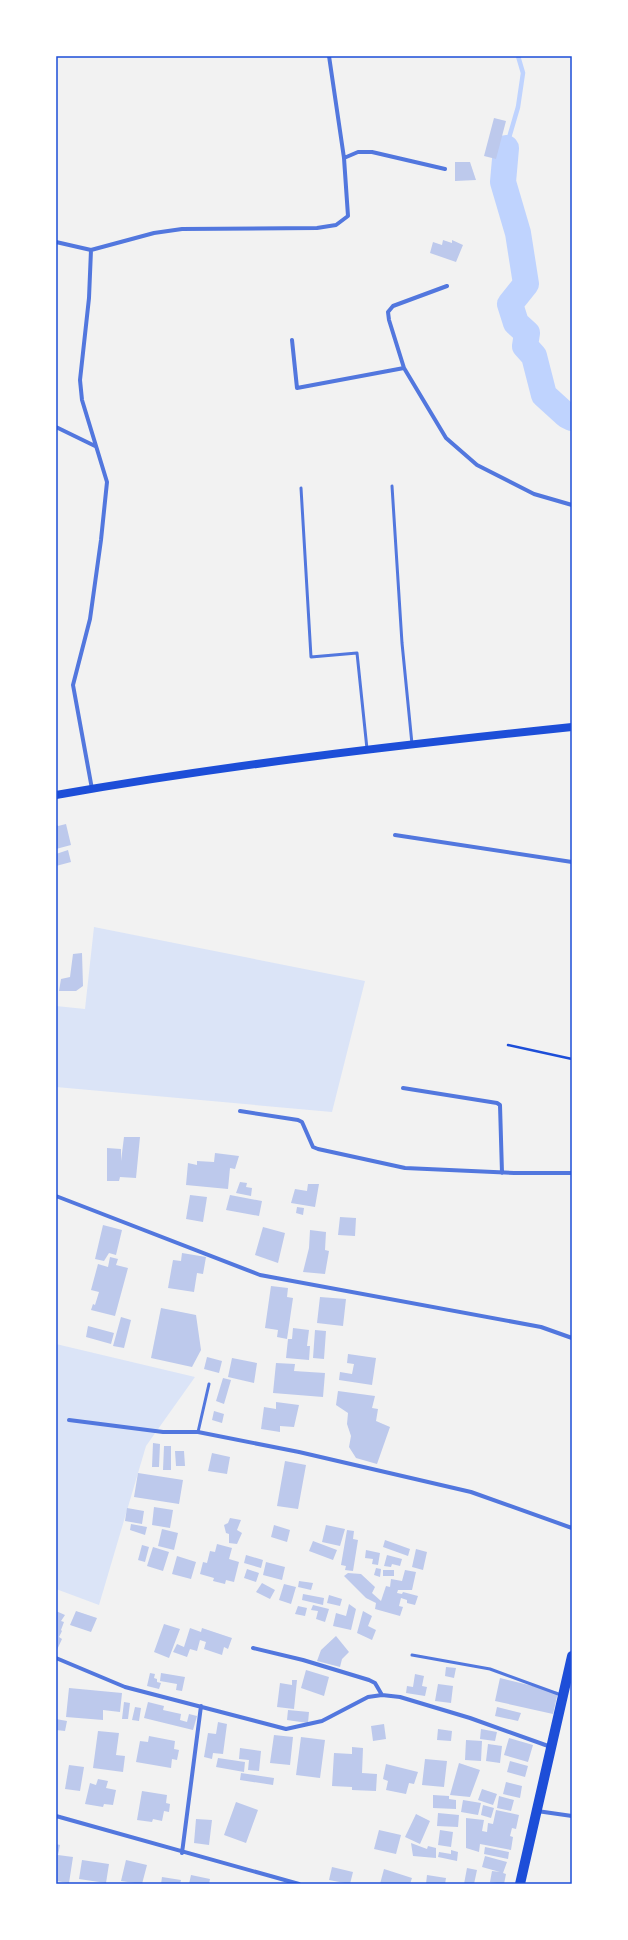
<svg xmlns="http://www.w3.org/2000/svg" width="628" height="1940" font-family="Georgia,serif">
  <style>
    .green { fill: #dbe4f7 }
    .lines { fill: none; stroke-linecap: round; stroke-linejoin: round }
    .stream { stroke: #bfd3fe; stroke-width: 4.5 }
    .river { stroke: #bfd3fe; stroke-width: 26 }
    .building { fill: #bdc9ec }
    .path { stroke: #1d4ed8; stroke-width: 2.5 }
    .service { stroke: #5277de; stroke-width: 3 }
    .minor { stroke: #5277de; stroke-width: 4 }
    .secondary { stroke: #1d4ed8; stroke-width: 8 }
    .primary { stroke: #1d4ed8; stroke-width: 10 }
    .neatline { fill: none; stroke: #1d4ed8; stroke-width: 1.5 }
  </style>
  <rect width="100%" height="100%" fill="#f2f2f2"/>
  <path class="green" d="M 94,927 L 365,981 L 332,1112 L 56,1087 L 56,1006 L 85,1009 Z
    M 56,1344 L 195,1377 L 146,1446 L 99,1605 L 56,1589 Z"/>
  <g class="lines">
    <path class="stream" d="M 506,148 L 518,107 L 523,73 L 518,56"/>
    <path class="river" d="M 506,148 L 503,182 L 518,233 L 526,284 L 510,304 L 516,323 L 527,333 L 525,346 L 534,356 L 544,395 L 566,415 L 572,418"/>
  </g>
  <path class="building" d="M 494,118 L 506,121 L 496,159 L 484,156 Z
    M 455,162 L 470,162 L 476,180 L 455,181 Z
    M 443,240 L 452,243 L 452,240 L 463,245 L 456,262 L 430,253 L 433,242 L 442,245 Z
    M 56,823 L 58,826 L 66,824 L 71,845 L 56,849 Z
    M 68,850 L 71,862 L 56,866 L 56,854 Z
    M 82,953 L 83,986 L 76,991 L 59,991 L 61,979 L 70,977 L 73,954 Z
    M 124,1137 L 140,1137 L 136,1178 L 120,1177 L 119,1181 L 107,1181 L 107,1148 L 121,1149 L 121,1161 Z
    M 215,1153 L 239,1156 L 235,1169 L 230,1168 L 228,1189 L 186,1185 L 188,1163 L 197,1165 L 197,1161 L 214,1162 Z
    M 240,1182 L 247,1183 L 246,1187 L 252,1188 L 251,1196 L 236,1193 Z
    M 308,1184 L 319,1184 L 315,1207 L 291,1203 L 295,1189 L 307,1191 Z
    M 190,1195 L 207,1197 L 203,1222 L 186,1219 Z
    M 230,1195 L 262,1201 L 259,1216 L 226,1210 Z
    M 297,1207 L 304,1208 L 303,1215 L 296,1213 Z
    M 340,1217 L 356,1218 L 355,1236 L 338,1235 Z
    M 103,1225 L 122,1230 L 116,1255 L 109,1253 L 104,1261 L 95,1259 Z
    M 263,1227 L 285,1233 L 278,1263 L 255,1255 Z
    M 310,1230 L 326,1232 L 325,1250 L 329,1251 L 325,1274 L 303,1272 L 309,1248 Z
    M 182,1253 L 206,1257 L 203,1274 L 197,1273 L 194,1292 L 168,1288 L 173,1260 L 181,1261 Z
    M 110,1257 L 118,1259 L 116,1265 L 128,1268 L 115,1316 L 91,1310 L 93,1304 L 95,1305 L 99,1292 L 91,1290 L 98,1264 L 108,1267 Z
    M 271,1286 L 288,1288 L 287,1297 L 293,1298 L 287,1339 L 277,1337 L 278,1330 L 265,1328 Z
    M 320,1297 L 346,1299 L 343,1326 L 317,1323 Z
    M 161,1308 L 196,1315 L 201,1350 L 192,1367 L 151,1358 Z
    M 121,1317 L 131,1320 L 124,1348 L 113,1346 Z
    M 88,1326 L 114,1333 L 111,1344 L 86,1337 Z
    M 293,1328 L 309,1330 L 307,1346 L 310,1346 L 309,1360 L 286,1358 L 288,1339 L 292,1339 Z
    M 315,1330 L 326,1331 L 324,1359 L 313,1358 Z
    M 348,1354 L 376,1358 L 372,1385 L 339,1380 L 340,1372 L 352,1374 L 354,1364 L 347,1363 Z
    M 207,1357 L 222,1361 L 219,1373 L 204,1369 Z
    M 232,1358 L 257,1363 L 254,1383 L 228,1377 Z
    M 276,1363 L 295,1364 L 294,1371 L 325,1373 L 323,1397 L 273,1393 Z
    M 223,1378 L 231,1380 L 224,1404 L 216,1401 Z
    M 338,1391 L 375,1396 L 372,1408 L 378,1409 L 376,1421 L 390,1427 L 377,1464 L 356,1458 L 349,1447 L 351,1436 L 347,1424 L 348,1413 L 336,1405 Z
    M 276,1402 L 299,1405 L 294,1427 L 280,1426 L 280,1432 L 261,1429 L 264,1407 L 276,1409 Z
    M 214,1411 L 224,1414 L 222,1423 L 212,1420 Z
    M 153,1443 L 160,1444 L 159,1467 L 152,1467 Z
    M 164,1446 L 171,1446 L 171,1470 L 163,1470 Z
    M 175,1451 L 184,1451 L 185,1466 L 176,1466 Z
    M 212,1453 L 230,1457 L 227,1474 L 208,1471 Z
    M 285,1461 L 306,1465 L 298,1509 L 277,1506 Z
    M 138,1473 L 183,1480 L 179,1504 L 134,1497 Z
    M 154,1507 L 173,1510 L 170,1528 L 152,1525 Z
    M 127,1508 L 144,1511 L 142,1524 L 125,1521 Z
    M 230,1518 L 241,1520 L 237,1530 L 242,1533 L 237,1544 L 229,1543 L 229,1534 L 226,1533 L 224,1525 L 228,1523 Z
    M 131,1524 L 147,1527 L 145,1535 L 130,1530 Z
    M 274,1525 L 290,1530 L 287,1542 L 271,1537 Z
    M 326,1525 L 345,1529 L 340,1546 L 322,1542 Z
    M 162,1529 L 178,1533 L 174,1550 L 158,1546 Z
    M 347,1530 L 354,1531 L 353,1539 L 358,1540 L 353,1571 L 345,1570 L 346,1566 L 341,1565 Z
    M 385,1540 L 410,1549 L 408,1556 L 383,1547 Z
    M 313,1541 L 337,1550 L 333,1560 L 309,1551 Z
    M 217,1544 L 232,1548 L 229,1559 L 239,1562 L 234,1582 L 226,1580 L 225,1584 L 213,1581 L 214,1578 L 200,1574 L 203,1562 L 207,1563 L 210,1551 L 215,1552 Z
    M 142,1545 L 149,1547 L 145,1562 L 138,1560 Z
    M 153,1547 L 169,1552 L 163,1571 L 147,1566 Z
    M 416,1549 L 427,1552 L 423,1570 L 412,1567 Z
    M 366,1550 L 380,1553 L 378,1565 L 372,1564 L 373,1559 L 365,1558 Z
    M 246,1555 L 263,1560 L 261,1568 L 244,1563 Z
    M 387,1555 L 402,1559 L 400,1566 L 392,1564 L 391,1567 L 384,1566 Z
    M 177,1556 L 196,1562 L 191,1579 L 172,1574 Z
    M 266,1562 L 285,1567 L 282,1580 L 263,1575 Z
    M 376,1568 L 381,1569 L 380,1577 L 374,1575 Z
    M 247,1569 L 259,1573 L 256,1582 L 244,1578 Z
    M 383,1570 L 394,1570 L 394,1576 L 383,1576 Z
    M 405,1570 L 416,1572 L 412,1590 L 398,1590 L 397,1593 L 402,1594 L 403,1592 L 418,1596 L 415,1605 L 407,1603 L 407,1600 L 401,1598 L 399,1606 L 403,1607 L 400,1616 L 375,1609 L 376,1603 L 366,1598 L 344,1576 L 348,1573 L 361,1574 L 375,1587 L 372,1593 L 381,1601 L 386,1586 L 390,1587 L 391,1579 L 402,1581 Z
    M 299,1581 L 313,1583 L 311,1590 L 298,1587 Z
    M 262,1583 L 275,1590 L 270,1599 L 256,1592 Z
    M 284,1584 L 296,1587 L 291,1604 L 279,1600 Z
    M 303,1594 L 324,1598 L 323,1605 L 302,1600 Z
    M 329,1595 L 342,1599 L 340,1606 L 327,1603 Z
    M 349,1604 L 356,1609 L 351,1630 L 333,1626 L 336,1613 L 346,1616 Z
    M 313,1605 L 329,1609 L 325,1622 L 316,1619 L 318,1611 L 311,1610 Z
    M 298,1606 L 307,1608 L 305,1616 L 295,1614 Z
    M 56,1611 L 65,1615 L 61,1621 L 64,1622 L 61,1630 L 62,1631 L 59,1637 L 62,1639 L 56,1652 Z
    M 76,1611 L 97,1618 L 91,1632 L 70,1625 Z
    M 363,1611 L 372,1616 L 368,1626 L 376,1630 L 372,1640 L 357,1633 Z
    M 164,1624 L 180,1629 L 169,1658 L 154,1652 Z
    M 190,1628 L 201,1632 L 202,1628 L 232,1638 L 228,1649 L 224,1647 L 222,1655 L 204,1649 L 206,1642 L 200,1640 L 197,1651 L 190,1649 L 187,1657 L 173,1652 L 177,1644 L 184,1647 Z
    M 336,1636 L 349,1652 L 342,1659 L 340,1667 L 317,1661 L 321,1650 Z
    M 446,1667 L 456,1668 L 454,1678 L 445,1676 Z
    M 306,1670 L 329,1677 L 324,1696 L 301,1688 Z
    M 150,1673 L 155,1674 L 154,1678 L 157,1679 L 157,1682 L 161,1683 L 159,1689 L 147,1686 Z
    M 161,1673 L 185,1677 L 182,1691 L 176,1690 L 177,1684 L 160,1681 Z
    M 415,1674 L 424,1676 L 422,1686 L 427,1687 L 425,1696 L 406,1693 L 407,1686 L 413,1687 Z
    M 500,1678 L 558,1692 L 553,1714 L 495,1701 Z
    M 292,1680 L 297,1680 L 294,1709 L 277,1707 L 280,1683 L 292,1685 Z
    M 438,1684 L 453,1686 L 451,1703 L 435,1701 Z
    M 69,1688 L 122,1693 L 120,1712 L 103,1710 L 103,1720 L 66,1717 Z
    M 124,1702 L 130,1703 L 128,1719 L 122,1719 Z
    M 148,1702 L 164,1706 L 163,1710 L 181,1714 L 180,1720 L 187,1722 L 189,1714 L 197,1716 L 193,1730 L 144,1718 Z
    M 135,1707 L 141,1708 L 139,1721 L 132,1720 Z
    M 497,1707 L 521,1713 L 518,1721 L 495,1716 Z
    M 288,1710 L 309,1712 L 308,1723 L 287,1720 Z
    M 56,1719 L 67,1721 L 65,1731 L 56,1730 Z
    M 218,1722 L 227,1724 L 223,1754 L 213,1753 L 212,1759 L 204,1757 L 208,1733 L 216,1734 Z
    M 384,1724 L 386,1739 L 373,1741 L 371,1726 Z
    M 438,1729 L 452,1731 L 451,1741 L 437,1740 Z
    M 481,1729 L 497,1732 L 495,1741 L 480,1739 Z
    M 98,1731 L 119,1733 L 116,1755 L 125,1756 L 123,1772 L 93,1768 Z
    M 274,1735 L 293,1737 L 290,1765 L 270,1763 Z
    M 149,1736 L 175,1741 L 174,1749 L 179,1750 L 177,1760 L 172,1759 L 171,1768 L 136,1762 L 140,1741 L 148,1742 Z
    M 301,1737 L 325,1740 L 320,1778 L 296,1775 Z
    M 509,1738 L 533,1745 L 528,1762 L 504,1755 Z
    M 466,1740 L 482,1741 L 481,1761 L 465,1760 Z
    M 488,1744 L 502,1746 L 500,1763 L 486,1761 Z
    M 352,1747 L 363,1748 L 362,1773 L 377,1774 L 376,1791 L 352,1790 L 352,1787 L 332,1786 L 334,1753 L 352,1754 Z
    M 240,1748 L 261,1751 L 259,1771 L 248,1770 L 249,1760 L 239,1759 Z
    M 218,1758 L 245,1762 L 244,1772 L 216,1767 Z
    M 425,1759 L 447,1761 L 444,1787 L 422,1785 Z
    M 510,1761 L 528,1766 L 525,1777 L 507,1772 Z
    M 459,1763 L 480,1770 L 470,1797 L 450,1795 Z
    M 386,1764 L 418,1772 L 414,1784 L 409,1783 L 406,1794 L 386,1790 L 388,1781 L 383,1779 Z
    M 69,1765 L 84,1767 L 80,1791 L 65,1789 Z
    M 241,1773 L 274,1778 L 273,1785 L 240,1780 Z
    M 98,1779 L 108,1781 L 106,1788 L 116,1790 L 113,1805 L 104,1804 L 103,1807 L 85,1804 L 90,1783 L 96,1785 Z
    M 506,1782 L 522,1786 L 520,1798 L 503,1794 Z
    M 482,1789 L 497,1794 L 493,1805 L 478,1800 Z
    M 142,1791 L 167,1795 L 166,1803 L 170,1804 L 169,1812 L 164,1811 L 162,1821 L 153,1819 L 152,1822 L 137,1820 Z
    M 433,1795 L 449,1796 L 449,1799 L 456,1800 L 456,1809 L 433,1808 Z
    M 499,1796 L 514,1800 L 511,1811 L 497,1808 Z
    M 463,1800 L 481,1803 L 478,1815 L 461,1812 Z
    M 236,1802 L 258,1810 L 246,1843 L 224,1835 Z
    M 483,1805 L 494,1808 L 491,1818 L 481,1815 Z
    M 496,1810 L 519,1815 L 516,1829 L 512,1828 L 510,1836 L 513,1837 L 511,1850 L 480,1844 L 479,1852 L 466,1848 L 466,1818 L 484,1820 L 482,1831 L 487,1832 L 488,1823 L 493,1824 Z
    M 438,1813 L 459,1815 L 458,1827 L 437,1826 Z
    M 416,1814 L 430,1821 L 420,1844 L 405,1837 Z
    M 196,1819 L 212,1820 L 209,1845 L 194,1843 Z
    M 379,1830 L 401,1835 L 396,1854 L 374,1849 Z
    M 440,1830 L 453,1832 L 451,1847 L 438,1845 Z
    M 411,1843 L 427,1849 L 428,1846 L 436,1848 L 436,1858 L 413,1856 Z
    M 56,1844 L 60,1845 L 58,1855 L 73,1857 L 69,1883 L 56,1881 Z
    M 485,1847 L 509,1852 L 508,1859 L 484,1854 Z
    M 451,1850 L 458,1852 L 457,1861 L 438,1857 L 439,1852 L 451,1854 Z
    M 485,1856 L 507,1862 L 503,1873 L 506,1874 L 504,1884 L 490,1882 L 492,1871 L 500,1872 L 482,1867 Z
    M 82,1860 L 109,1864 L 106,1883 L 79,1879 Z
    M 126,1860 L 147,1865 L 142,1884 L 121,1881 Z
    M 332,1867 L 353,1872 L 350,1884 L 329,1880 Z
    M 467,1868 L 477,1870 L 474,1884 L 464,1884 Z
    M 384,1869 L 412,1878 L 410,1884 L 380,1884 Z
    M 191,1875 L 210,1879 L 209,1884 L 189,1884 Z
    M 427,1875 L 446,1878 L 445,1884 L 426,1884 Z
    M 162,1877 L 181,1880 L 180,1884 L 161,1884 Z"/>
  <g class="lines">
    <path class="path" d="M 508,1045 L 572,1059"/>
    <path class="service" d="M 392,486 L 402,643 L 412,744
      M 301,488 L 311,657 L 357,653 L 367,749
      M 198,1432 L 209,1384
      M 412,1655 L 490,1669 L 561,1695"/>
    <path class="minor" d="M 344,158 L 358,152 L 372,152 L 445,169
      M 56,242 L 91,250 L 89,298 L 80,380 L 82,400 L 107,482 L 101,540 L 90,619 L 73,685 L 92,789
      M 91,250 L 154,233 L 182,229 L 317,228 L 336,225 L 348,216 L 344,158 L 329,56
      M 292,340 L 297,388 L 404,368 L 446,438 L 477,465 L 534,494 L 572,505
      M 404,368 L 389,320 L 388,312 L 393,306 L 447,286
      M 56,427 L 95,446
      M 395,835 L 572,862
      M 403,1088 L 497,1103 L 500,1105 L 502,1173
      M 240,1111 L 298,1120 L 302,1122 L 313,1147 L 318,1149 L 405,1168 L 514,1173 L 572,1173
      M 56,1196 L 260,1275 L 541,1327 L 572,1338
      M 69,1420 L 163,1432 L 198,1432 L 299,1452 L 471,1492 L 572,1528
      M 253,1648 L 303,1660 L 369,1680 L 375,1683 L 382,1695
      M 56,1658 L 125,1687 L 286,1729 L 322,1721 L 368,1697 L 382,1695 L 400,1697 L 470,1718 L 551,1747
      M 537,1811 L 572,1816
      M 56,1816 L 299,1884
      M 182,1853 L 201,1706"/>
    <path class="secondary" d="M 56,795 C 227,765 399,745 572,727"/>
    <path class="primary" d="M 520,1884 L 572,1656"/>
  </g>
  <rect width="628" height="1940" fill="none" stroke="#ffffff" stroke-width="114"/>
  <rect x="57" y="57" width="514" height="1826" class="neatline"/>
</svg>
